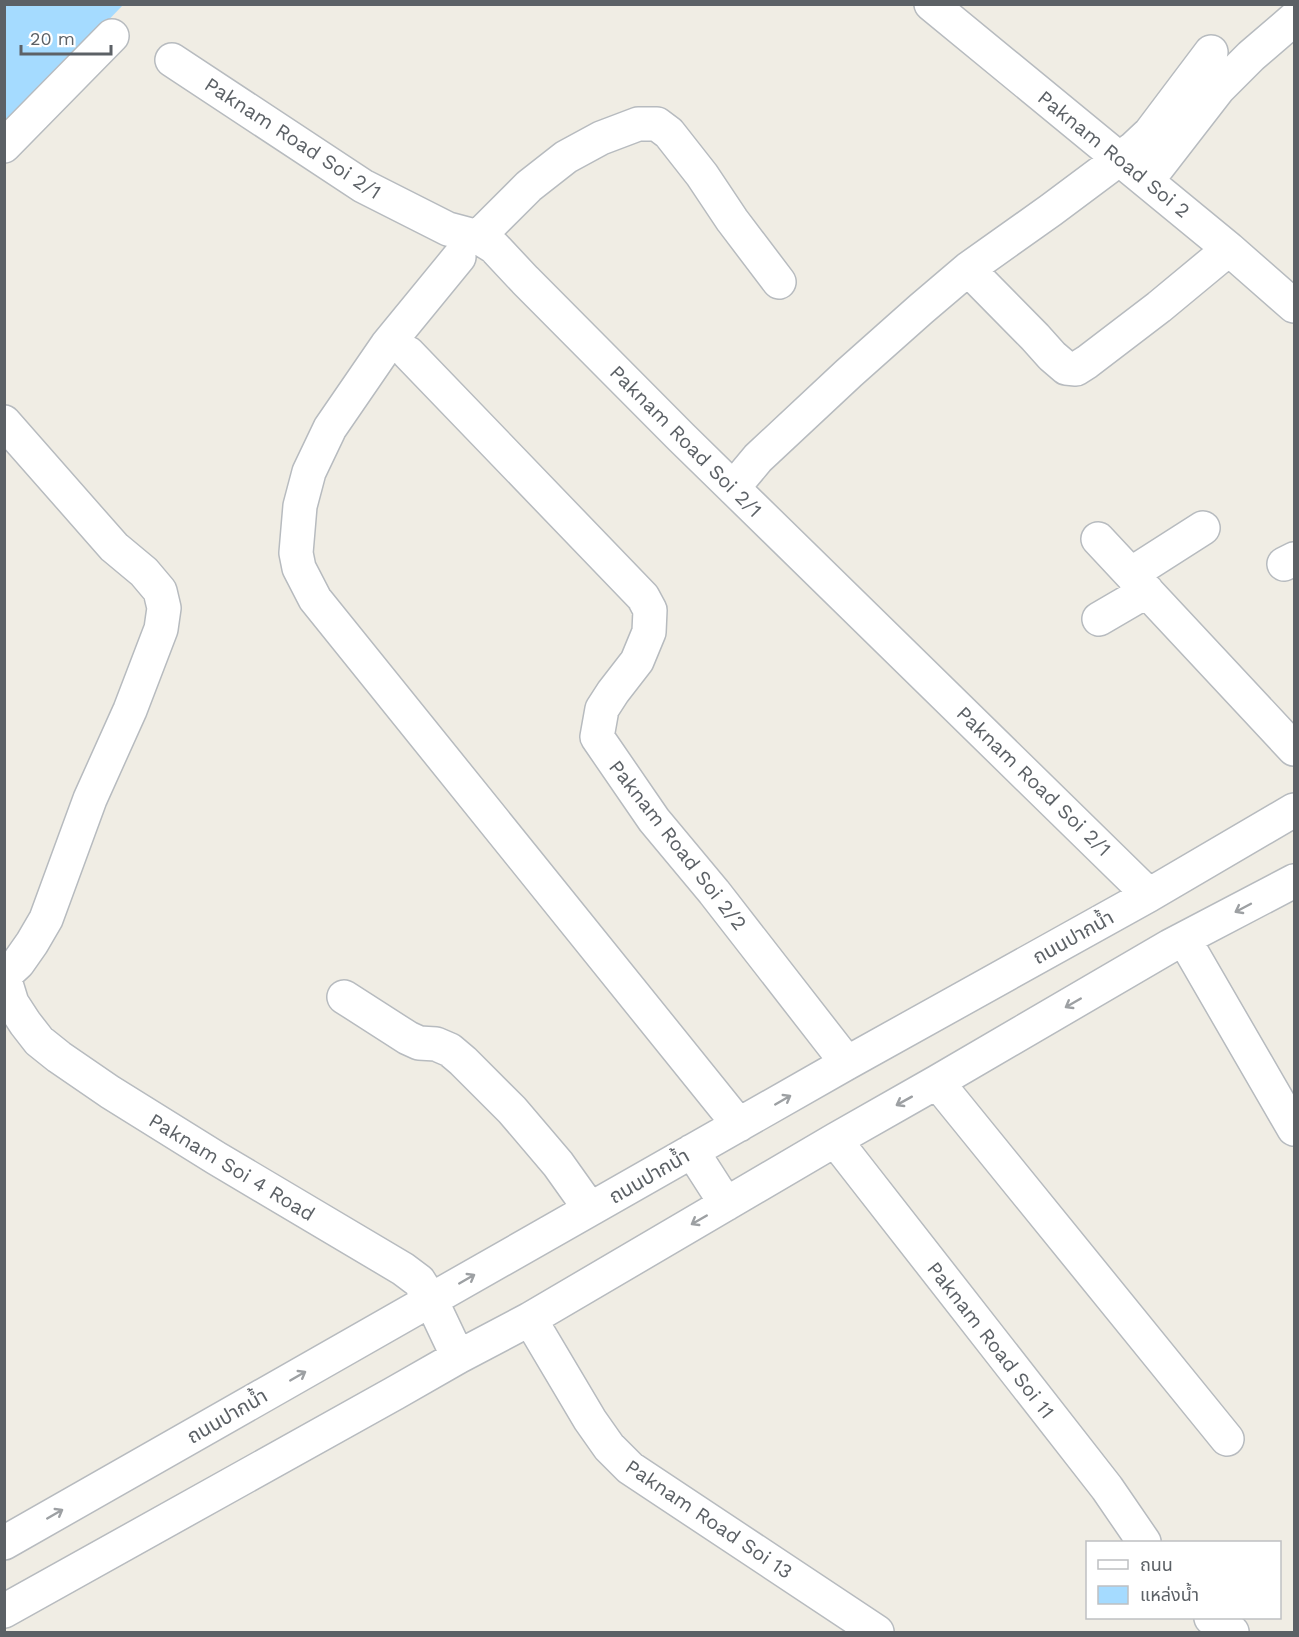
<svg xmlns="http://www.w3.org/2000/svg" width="1299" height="1637" font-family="'Work Sans','Noto Sans Thai',sans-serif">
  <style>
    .water { fill: #a5dbff }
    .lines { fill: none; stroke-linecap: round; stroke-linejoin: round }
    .minor-casing { stroke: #b7bbbf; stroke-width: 36 }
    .minor { stroke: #fff; stroke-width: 33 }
    .oneway { stroke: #9da0a3 }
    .labels { text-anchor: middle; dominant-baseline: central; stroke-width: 6; stroke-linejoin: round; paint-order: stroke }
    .street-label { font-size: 20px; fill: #5c6166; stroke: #fff }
  </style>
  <rect width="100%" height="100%" fill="#f0ede4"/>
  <path class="water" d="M 5,5 L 123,5 L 5,127 Z"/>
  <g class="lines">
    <defs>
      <path id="minor" d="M 931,4 L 1229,249 L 1294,306
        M 172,60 L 363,186 L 448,229 L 478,237 L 494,247 L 525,280 L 681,437 L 1149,895
        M 4,146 L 112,36
        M 1147,181 L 1219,88 L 1251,56 L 1294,19
        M 478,237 L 529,186 L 566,157 L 601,138 L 638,124 L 657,124 L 669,133 L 702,175 L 732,220 L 779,282
        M 459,257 L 387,345 L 330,428 L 309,472 L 300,506 L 296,553 L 299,568 L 315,599 L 739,1125
        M 968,269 L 1035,337 L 1052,356 L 1066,368 L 1076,369 L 1087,362 L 1159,307 L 1229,249
        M 408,353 L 643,597 L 650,610 L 649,632 L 637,661 L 613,692 L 602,709 L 597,737 L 654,820 L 714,892 L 847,1063
        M 4,422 L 114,547 L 144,572 L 160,591 L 164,608 L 161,629 L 130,710 L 90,799 L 46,919 L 32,943 L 18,963 L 4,976
        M 733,488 L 758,458 L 849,373 L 921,309 L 968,269 L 1051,210 L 1134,148 L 1150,133 L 1211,52
        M 1098,539 L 1294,749
        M 1284,564 L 1294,559
        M 1131,574 L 1203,528
        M 1099,619 L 1147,591
        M 1184,939 L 1294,1129
        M 4,977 L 12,1003 L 25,1023 L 39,1041 L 59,1057 L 110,1092 L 216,1158 L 403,1269 L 419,1281 L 431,1300 L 458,1357
        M 344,997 L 408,1038 L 419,1043 L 436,1044 L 450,1050 L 463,1061 L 512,1110 L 558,1164 L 590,1209
        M 937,1082 L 1227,1439
        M 835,1140 L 1107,1488 L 1144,1542
        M 692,1151 L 726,1204
        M 530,1319 L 590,1420 L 609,1447 L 630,1468 L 877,1632
        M 4,1543 L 847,1063 L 1149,895 L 1294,810
        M 4,1611 L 395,1393 L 458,1357 L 530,1319 L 835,1140 L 937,1082 L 1170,946 L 1294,881
        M 1211,1618 L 1232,1632"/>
    </defs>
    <use href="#minor" class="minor-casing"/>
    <use href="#minor" class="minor"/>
  </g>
  <defs><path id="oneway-shaft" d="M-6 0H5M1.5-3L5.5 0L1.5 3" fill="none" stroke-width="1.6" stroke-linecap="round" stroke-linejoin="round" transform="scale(1.5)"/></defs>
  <g class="oneway">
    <use href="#oneway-shaft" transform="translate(1243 908) rotate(152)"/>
    <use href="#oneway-shaft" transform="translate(1073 1003) rotate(150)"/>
    <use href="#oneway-shaft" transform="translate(783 1100) rotate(-30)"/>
    <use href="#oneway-shaft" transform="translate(904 1101) rotate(151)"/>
    <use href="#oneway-shaft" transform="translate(699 1220) rotate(150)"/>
    <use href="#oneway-shaft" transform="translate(467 1279) rotate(-30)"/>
    <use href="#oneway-shaft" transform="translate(298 1376) rotate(-30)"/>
    <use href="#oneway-shaft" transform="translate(55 1514) rotate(-30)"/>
  </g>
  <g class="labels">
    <g class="street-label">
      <text transform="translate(293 138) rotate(33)">Paknam Road Soi 2/1</text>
      <text transform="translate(1114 154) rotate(39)">Paknam Road Soi 2</text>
      <text transform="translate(686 441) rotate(45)">Paknam Road Soi 2/1</text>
      <text transform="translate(1034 781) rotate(44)">Paknam Road Soi 2/1</text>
      <text transform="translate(678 845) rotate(52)">Paknam Road Soi 2/2</text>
      <text transform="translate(1073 937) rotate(-29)">ถนนปากน้ำ</text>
      <text transform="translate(232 1167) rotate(31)">Paknam Soi 4 Road</text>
      <text transform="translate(649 1176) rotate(-30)">ถนนปากน้ำ</text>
      <text transform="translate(991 1340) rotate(52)">Paknam Road Soi 11</text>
      <text transform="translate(227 1416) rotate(-30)">ถนนปากน้ำ</text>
      <text transform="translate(709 1519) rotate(34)">Paknam Road Soi 13</text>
    </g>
  </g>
  <rect width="1299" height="1637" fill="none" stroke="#5c6166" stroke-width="12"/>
  <rect x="1086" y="1541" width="195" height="78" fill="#ffffff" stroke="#bec0c2" stroke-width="1.5"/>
  <rect x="1098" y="1560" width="30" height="9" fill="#ffffff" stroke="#bec0c2" stroke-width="1.5"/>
  <text x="1140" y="1571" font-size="18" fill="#5c6166">ถนน</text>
  <rect x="1098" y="1586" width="30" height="18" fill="#a5dbff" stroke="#bec0c2" stroke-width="1.5"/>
  <text x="1140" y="1601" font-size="18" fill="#5c6166">แหล่งน้ำ</text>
  <path d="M21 45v9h90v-9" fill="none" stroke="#5c6166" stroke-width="3"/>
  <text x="30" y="45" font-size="18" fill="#5c6166" stroke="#ffffff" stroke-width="4.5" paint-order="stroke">20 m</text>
</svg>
